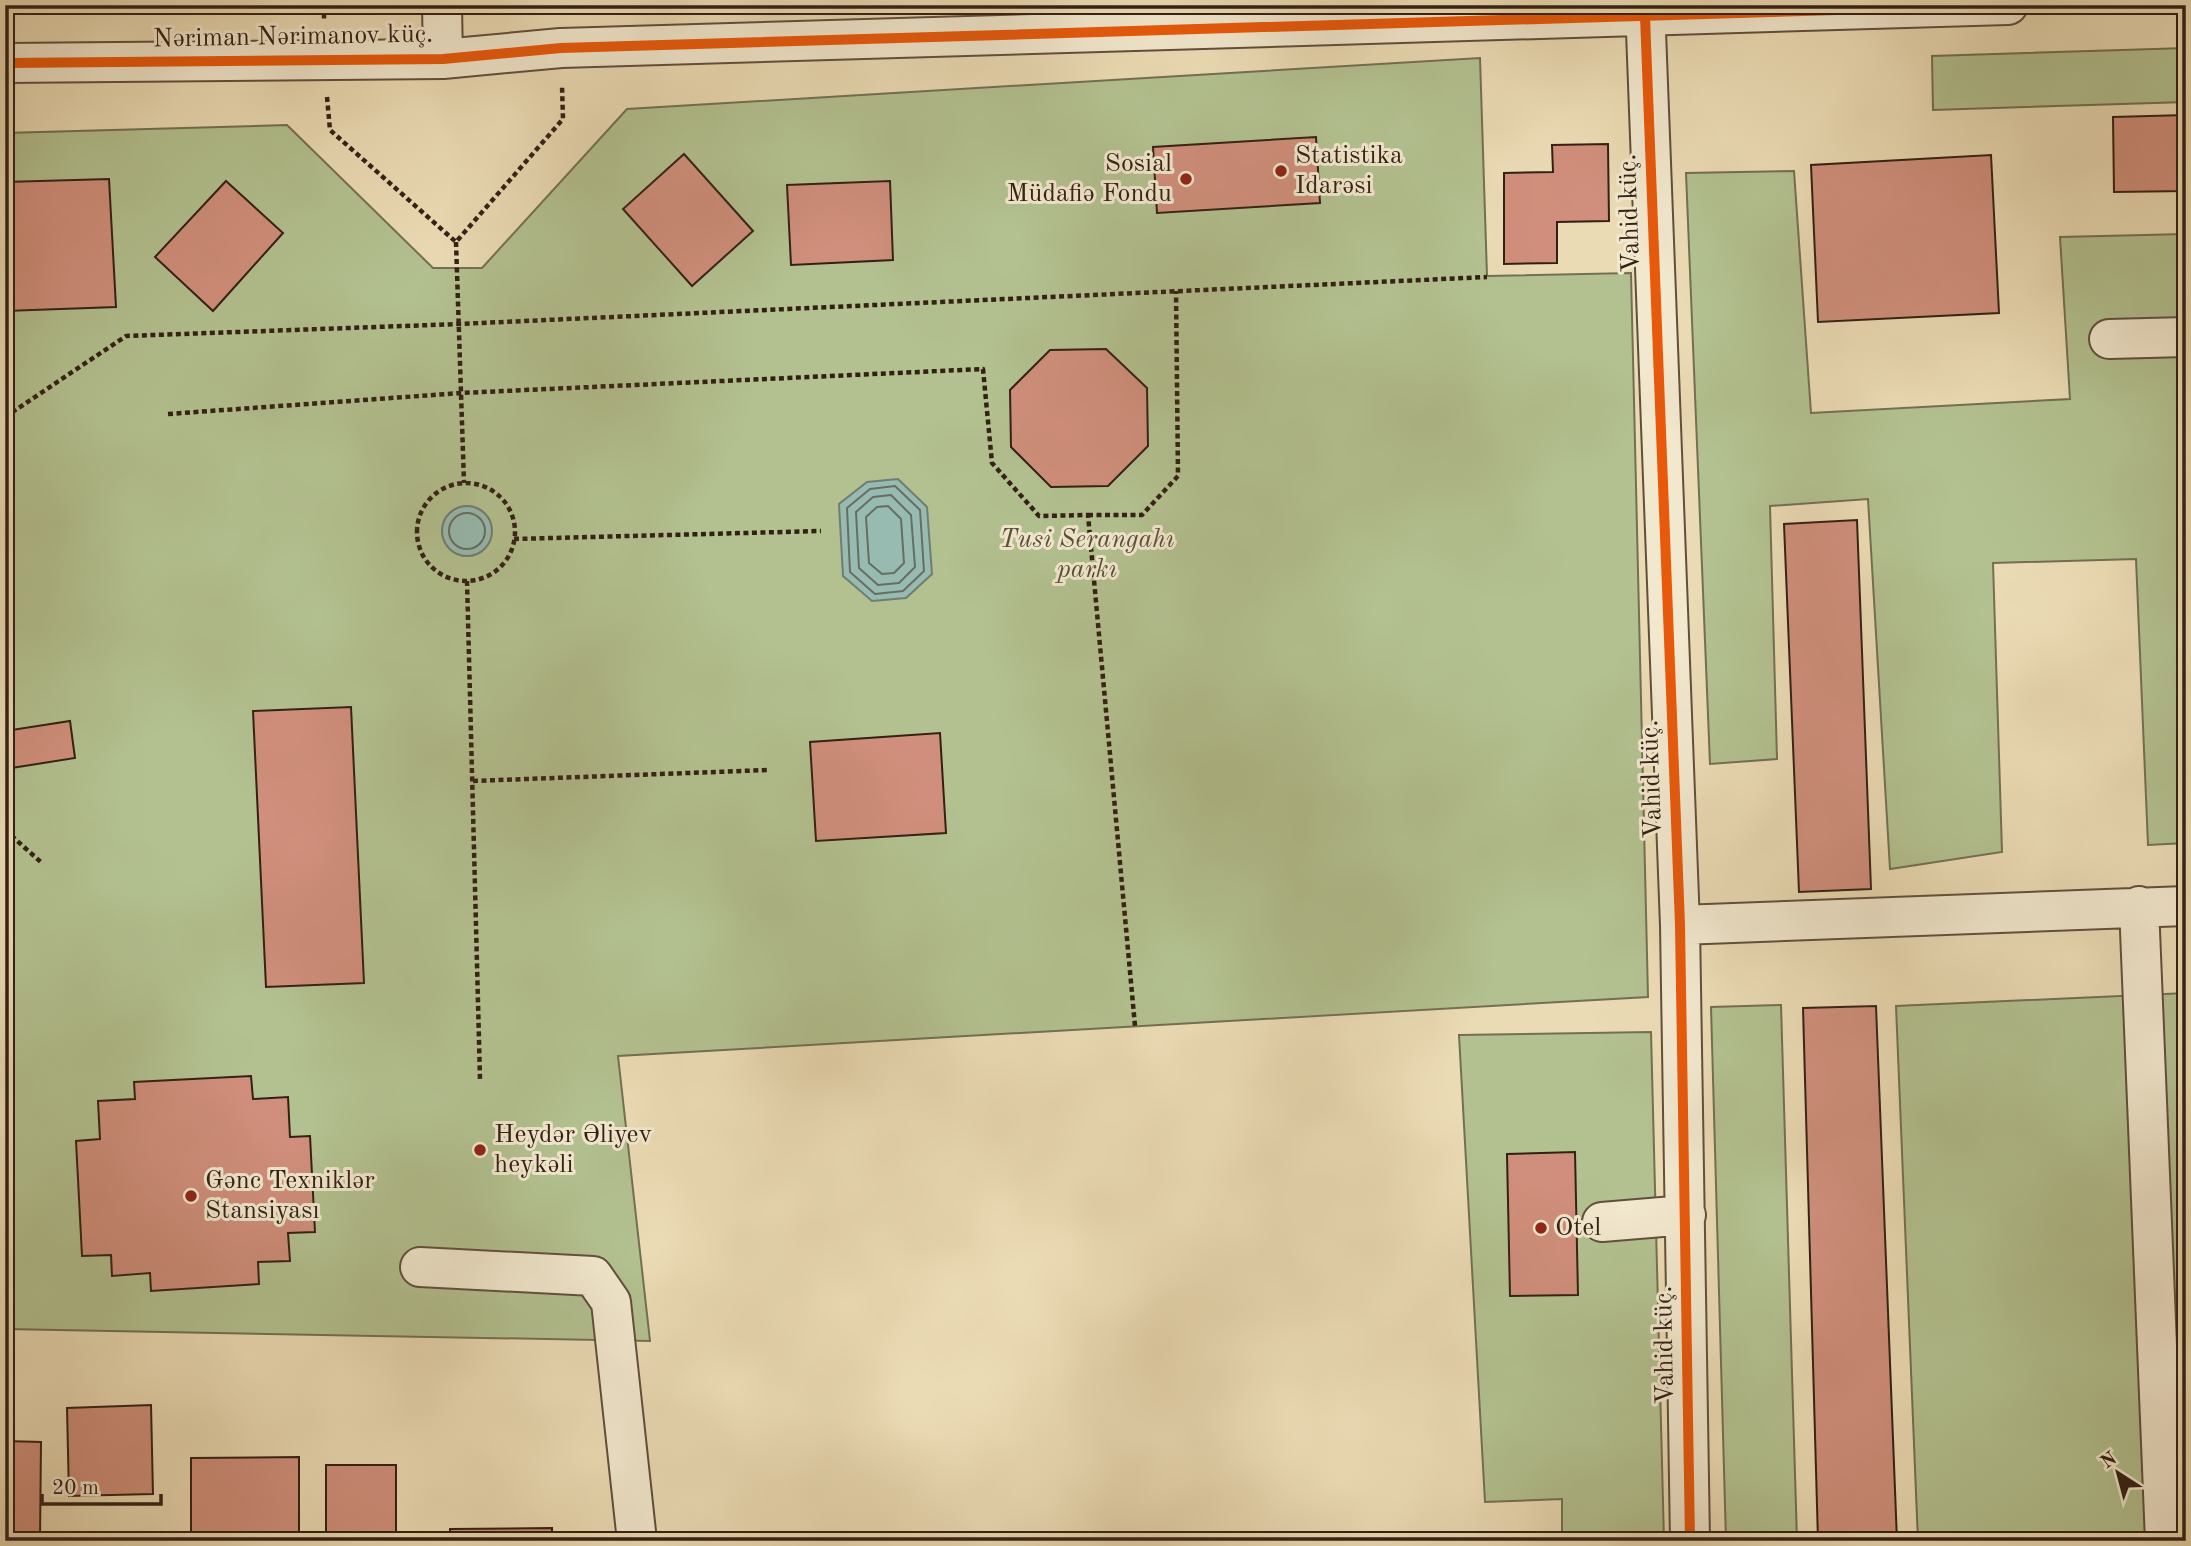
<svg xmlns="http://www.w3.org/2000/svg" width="2191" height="1546" font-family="'Old Standard TT',serif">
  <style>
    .green { fill: #b3c190; stroke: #737052; stroke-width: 2 }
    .water { fill: #98bbb1; stroke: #707d73; stroke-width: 2 }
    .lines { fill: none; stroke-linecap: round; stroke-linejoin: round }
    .shore { stroke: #666e63; stroke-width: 2 }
    .building { fill: #d08f7c; stroke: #332015; stroke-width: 2 }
    .minor-casing { stroke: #614f3d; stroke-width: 42 }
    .path { stroke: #332015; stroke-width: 4.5; stroke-dasharray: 5 3.5; stroke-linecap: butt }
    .minor { stroke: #f2e8ce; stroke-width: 38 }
    .cycleway-casing { stroke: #f2e8ce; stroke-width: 15 }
    .cycleway { stroke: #e8590c; stroke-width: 10 }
    .poi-dot { fill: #8f2418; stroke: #f2e8ce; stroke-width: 2.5 }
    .labels { text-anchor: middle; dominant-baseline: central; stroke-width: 6; stroke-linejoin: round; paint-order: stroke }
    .street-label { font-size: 26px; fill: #332015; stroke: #f2e8ce }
    .poi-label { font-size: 26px; fill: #332015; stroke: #f2e8ce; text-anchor: start }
    .park-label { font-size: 26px; font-style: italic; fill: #59503a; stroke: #f2e8ce }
  </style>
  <rect width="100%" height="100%" fill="#ebdbb4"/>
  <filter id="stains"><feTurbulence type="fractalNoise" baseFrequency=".00286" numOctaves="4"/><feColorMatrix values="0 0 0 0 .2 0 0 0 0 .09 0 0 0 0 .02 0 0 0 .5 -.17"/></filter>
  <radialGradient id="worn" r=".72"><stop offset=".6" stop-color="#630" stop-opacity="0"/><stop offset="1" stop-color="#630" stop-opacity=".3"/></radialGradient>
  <path class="green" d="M 2186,48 L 2186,102 L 1933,110 L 1932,56 Z
    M 1480,58 L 1487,276 L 1631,273 L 1648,997 L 618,1056 L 650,1341 L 5,1329 L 5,133 L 287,125 L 433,268 L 482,268 L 627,109 Z
    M 1794,171 L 1811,413 L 2070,399 L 2060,237 L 2186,234 L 2186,843 L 2148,845 L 2136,559 L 1993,563 L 2002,852 L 1890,869 L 1868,499 L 1770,506 L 1777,759 L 1710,764 L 1686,173 Z
    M 2186,993 L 2186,1541 L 1918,1541 L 1896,1006 Z
    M 1781,1005 L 1797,1541 L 1726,1541 L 1711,1007 Z
    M 1651,1032 L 1664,1541 L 1562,1541 L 1562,1499 L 1485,1502 L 1459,1035 Z"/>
  <path class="water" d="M 898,479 L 927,507 L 932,574 L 906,598 L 872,601 L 843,576 L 839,504 L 867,482 Z
    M442 531a25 25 0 1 1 50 0a25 25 0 1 1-50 0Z"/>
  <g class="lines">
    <path class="shore" d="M 895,486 L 920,510 L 924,571 L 903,591 L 875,594 L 850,572 L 847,508 L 870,489 Z
      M 891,495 L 911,515 L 915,567 L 899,583 L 878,585 L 859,568 L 856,512 L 873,497 Z
      M 888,506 L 901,519 L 904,563 L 894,573 L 882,574 L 869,563 L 866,517 L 877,507 Z
      M449 531a18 18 0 1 1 36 0a18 18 0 1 1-36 0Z"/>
  </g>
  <path class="building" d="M 2186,115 L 2186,191 L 2114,192 L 2113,117 Z
    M 1316,137 L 1320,203 L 1157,213 L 1153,147 Z
    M 1608,144 L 1609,221 L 1557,222 L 1557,263 L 1504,264 L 1504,173 L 1553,172 L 1552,145 Z
    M 684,154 L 753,231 L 692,286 L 623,209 Z
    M 1991,155 L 1999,313 L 1818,322 L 1811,165 Z
    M 109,179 L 116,307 L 5,311 L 5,182 Z
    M 226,181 L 283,233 L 213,311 L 155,257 Z
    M 890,181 L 893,260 L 791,265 L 787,185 Z
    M 1106,349 L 1147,388 L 1148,446 L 1108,486 L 1051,487 L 1011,447 L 1010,390 L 1050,350 Z
    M 1857,520 L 1871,889 L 1799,892 L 1784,524 Z
    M 351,707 L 364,983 L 266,987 L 253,711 Z
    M 70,721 L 75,758 L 5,769 L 5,731 Z
    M 940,733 L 946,833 L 816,841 L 810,742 Z
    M 1876,1006 L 1897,1541 L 1818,1541 L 1803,1008 Z
    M 251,1076 L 253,1099 L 288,1097 L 290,1137 L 310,1136 L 315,1232 L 288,1233 L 290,1261 L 258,1262 L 259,1284 L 151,1291 L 150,1273 L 112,1276 L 111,1255 L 82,1256 L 76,1141 L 100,1139 L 98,1101 L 135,1099 L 134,1082 Z
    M 1575,1152 L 1578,1295 L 1510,1296 L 1507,1154 Z
    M 151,1405 L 153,1494 L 69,1496 L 67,1408 Z
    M 5,1441 L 41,1442 L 40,1541 L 5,1541 Z
    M 299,1457 L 299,1541 L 191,1541 L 191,1458 Z
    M 326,1465 L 396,1465 L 396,1541 L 326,1541 Z
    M 552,1528 L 552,1541 L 450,1541 L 450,1529 Z"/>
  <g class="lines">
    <defs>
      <path id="minor" d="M 442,5 L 443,59
        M 1645,5 L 1680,925 L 1690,1541
        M 5,63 L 443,59 L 561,48 L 2008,5
        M 2109,339 L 2186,337
        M 2139,906 L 2165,1541
        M 1680,925 L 2186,906
        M 1602,1222 L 1686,1215
        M 420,1267 L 593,1276 L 611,1302 L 637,1541"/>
    </defs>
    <use href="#minor" class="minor-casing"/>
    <path class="path" d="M 324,5 L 324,22
      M 327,97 L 330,130 L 456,242 L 563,119 L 562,86
      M 456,242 L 464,483
      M 168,414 L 461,393 L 983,369 L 992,463 L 1039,516 L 1088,515 L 1135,1026
      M 5,417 L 126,336 L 459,324 L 1487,277
      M417 532a49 49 0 1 1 98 0a49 49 0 1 1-98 0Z
      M 1088,515 L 1142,515 L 1178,476 L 1176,291
      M 514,539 L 821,531
      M 467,581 L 480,1079
      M 473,781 L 768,770
      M 5,830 L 43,864"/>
    <use href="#minor" class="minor"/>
    <defs>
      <path id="cycleway" d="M 1645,16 L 1680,925 L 1690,1541
        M 5,63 L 443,59 L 561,48 L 2008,5"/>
    </defs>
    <use href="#cycleway" class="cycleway-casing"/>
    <use href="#cycleway" class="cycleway"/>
  </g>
  <g class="poi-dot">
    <circle cx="1281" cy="171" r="7"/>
    <circle cx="1186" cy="179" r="7"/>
    <circle cx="480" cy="1150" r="7"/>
    <circle cx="191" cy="1196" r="7"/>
    <circle cx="1541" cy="1228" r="7"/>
  </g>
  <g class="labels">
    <g class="street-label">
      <text transform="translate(293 37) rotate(-1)">Nəriman Nərimanov küç.</text>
      <text transform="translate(1630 213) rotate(-92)">Vahid küç.</text>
      <text transform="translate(1652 779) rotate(-92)">Vahid küç.</text>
      <text transform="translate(1665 1345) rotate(-91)">Vahid küç.</text>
    </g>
    <g class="poi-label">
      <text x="1295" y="156">Statistika<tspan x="1295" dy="30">Idarəsi</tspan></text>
      <text x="1172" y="164" text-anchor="end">Sosial<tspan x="1172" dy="30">Müdafiə Fondu</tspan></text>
      <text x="494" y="1135">Heydər Əliyev<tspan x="494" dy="30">heykəli</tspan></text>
      <text x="205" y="1181">Gənc Texniklər<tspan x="205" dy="30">Stansiyası</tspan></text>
      <text x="1555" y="1228">Otel</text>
    </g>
    <g class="park-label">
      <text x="1087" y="540">Tusi Serangahı<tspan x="1087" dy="30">parkı</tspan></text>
    </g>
  </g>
  <rect width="2191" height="1546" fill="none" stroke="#ebdbb4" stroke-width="28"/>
  <rect x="7" y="7" width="2177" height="1532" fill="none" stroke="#332015" stroke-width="3.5"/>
  <rect x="14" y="14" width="2163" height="1518" fill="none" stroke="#332015" stroke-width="2"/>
  <g transform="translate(2118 1473) rotate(324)" stroke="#f2e8ce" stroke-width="5" paint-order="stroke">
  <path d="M0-5L12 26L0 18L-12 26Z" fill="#332015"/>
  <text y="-10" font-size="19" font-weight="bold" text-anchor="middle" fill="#332015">N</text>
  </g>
  <path d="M42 1494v10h119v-10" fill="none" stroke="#332015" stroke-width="3.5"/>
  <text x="52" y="1494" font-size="21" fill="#332015" stroke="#f2e8ce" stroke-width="5" paint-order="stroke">20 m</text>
  <rect width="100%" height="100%" filter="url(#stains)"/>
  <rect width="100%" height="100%" fill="url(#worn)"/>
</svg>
